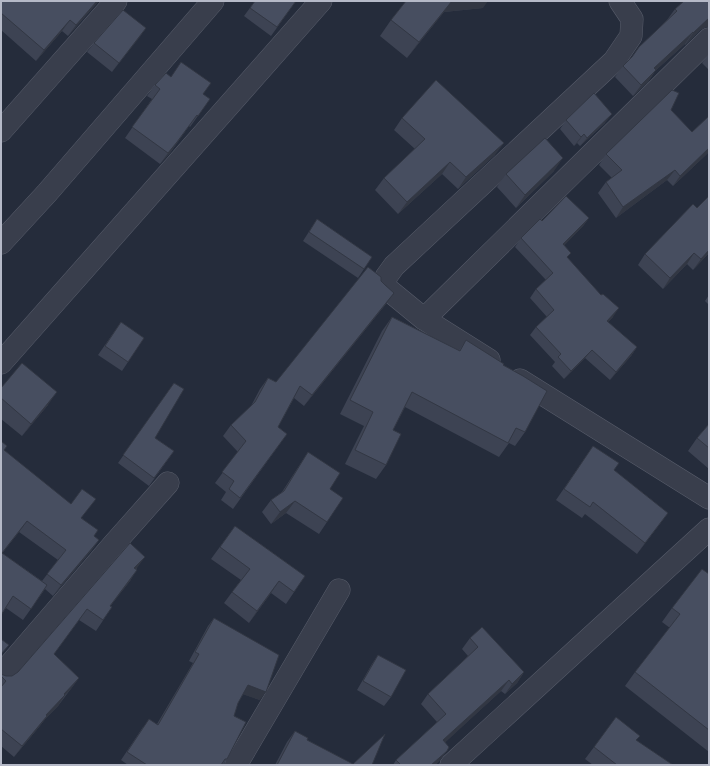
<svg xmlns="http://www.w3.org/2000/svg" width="710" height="766" font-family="Ubuntu,sans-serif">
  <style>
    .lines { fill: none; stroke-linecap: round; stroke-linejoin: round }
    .minor-casing { stroke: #575c6a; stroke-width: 23 }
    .minor { stroke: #393e4c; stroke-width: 22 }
    .wall { fill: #3d4353; fill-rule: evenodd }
    .shaded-wall { fill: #323743 }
    .building { fill: #474e60; stroke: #323743 }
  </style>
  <rect width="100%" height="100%" fill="#252c3b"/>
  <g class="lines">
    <defs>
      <path id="minor" d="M 1,131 L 116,1
        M 1,243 L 47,193 L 213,1
        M 424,319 L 709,39
        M 489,360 L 424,319 L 385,287 L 386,277 L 394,266 L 614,61 L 631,36 L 632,19 L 620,1
        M 1,363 L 321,1
        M 520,380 L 709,498
        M 1,675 L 113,545 L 168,483
        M 236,765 L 339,590
        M 451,765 L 709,529"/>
    </defs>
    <use href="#minor" class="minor-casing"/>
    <use href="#minor" class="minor"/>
  </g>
  <path class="wall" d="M 1,1 L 97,3 L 68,36 L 62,31 L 36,61 L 1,30 Z
    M 255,1 L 296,1 L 271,36 L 244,16 Z
    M 406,1 L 483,8 L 444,12 L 407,58 L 380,36 L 391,20 Z
    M 675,9 L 706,27 L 700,30 L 685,45 L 685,44 L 655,71 L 648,82 L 633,96 L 615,77 L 623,66 L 667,20 Z
    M 146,28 L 112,72 L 87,52 L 94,43 Z
    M 709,54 L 709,70 L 702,63 Z
    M 171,77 L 203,94 L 210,99 L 190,127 L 189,126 L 170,153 L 160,164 L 125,138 L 152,99 L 147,96 L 155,85 Z
    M 671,110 L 692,132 L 709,152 L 673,186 L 667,180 L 616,218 L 598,193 L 606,182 L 612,178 L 599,165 L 606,154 Z
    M 402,118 L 495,155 L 458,189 L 442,174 L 398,214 L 375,190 L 384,178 L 415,149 L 394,130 Z
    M 566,120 L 605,123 L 580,146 L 577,143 L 574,146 L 560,129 Z
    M 554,171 L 516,208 L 497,187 L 506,174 Z
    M 697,208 L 709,253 L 693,270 L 687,264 L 663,289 L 638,265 L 645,254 Z
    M 589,218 L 583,226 L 564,245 L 568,258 L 613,317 L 608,322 L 637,347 L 631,356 L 610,380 L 585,358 L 564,379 L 552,366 L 555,362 L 530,335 L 536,327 L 547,317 L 530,298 L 536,289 L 546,280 L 515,247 L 521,238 L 542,221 Z
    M 317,219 L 372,257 L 358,278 L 303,241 Z
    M 381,281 L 385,285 L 394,293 L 386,304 L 304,406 L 294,398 L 278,427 L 287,434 L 233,509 L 221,500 L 226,492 L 215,483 L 238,452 L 223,436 L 231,425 L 251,406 L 260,389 L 268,378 L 276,382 Z
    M 709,295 L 709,305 L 705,301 Z
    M 392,317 L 459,350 L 466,340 L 503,365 L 525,432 L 515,446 L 509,443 L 499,457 L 405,407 L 393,430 L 386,465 L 376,479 L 345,464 L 364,426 L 340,414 L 382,331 Z
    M 121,322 L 144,338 L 122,371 L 98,355 Z
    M 174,383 L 155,438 L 174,451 L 149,486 L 118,463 Z
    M 1,388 L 48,405 L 22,436 L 1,419 Z
    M 709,424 L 709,469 L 688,451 L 697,438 Z
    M 1,441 L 7,446 L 4,450 L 82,518 L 94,536 L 99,540 L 91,551 L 53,596 L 45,589 L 23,620 L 6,608 L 1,615 ZM 19,532 L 58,560 L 42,581 L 2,553 Z
    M 593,446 L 614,470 L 668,513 L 637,554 L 585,514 L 582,518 L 556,500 Z
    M 308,452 L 330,489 L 327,522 L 319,534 L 286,513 L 271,524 L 262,512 L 271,500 L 282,492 Z
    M 235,526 L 305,576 L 286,604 L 271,593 L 249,623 L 224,603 L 241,580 L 211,559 Z
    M 130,543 L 137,568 L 130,581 L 110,606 L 112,607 L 96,631 L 79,620 L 54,654 L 79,678 L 58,706 L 46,718 L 39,727 L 14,757 L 1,746 L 1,674 L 6,676 L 12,676 L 18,672 Z
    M 709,574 L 709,752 L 625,686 L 635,672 L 670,628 L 662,622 L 672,608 Z
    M 214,618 L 260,700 L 243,694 L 238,703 L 234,716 L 227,759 L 223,765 L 128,765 L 121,760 L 143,727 L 157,724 L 193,663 L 189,661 L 208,626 Z
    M 470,638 L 524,672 L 517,683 L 505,694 L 501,691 L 445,742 L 447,751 L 439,761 L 435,765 L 393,765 L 396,760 L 437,722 L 421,704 L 428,694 L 468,656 L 462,649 Z
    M 378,655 L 391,697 L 384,706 L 357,690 L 372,664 Z
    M 295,731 L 307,740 L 353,764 L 372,765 L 275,765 L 287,742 Z
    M 636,740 L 673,765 L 593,765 L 585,759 L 594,747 Z"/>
  <path class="shaded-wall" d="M 97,1 L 99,1 L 68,36 L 76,25 Z
    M 452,1 L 488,1 L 483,8 L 444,12 L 407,58 L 419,42 Z
    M 709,18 L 709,27 L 706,27 L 700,30 L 685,45 L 693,33 Z
    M 70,20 L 62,31 L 36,61 L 44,50 Z
    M 146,28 L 140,37 L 112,72 L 119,63 Z
    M 693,32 L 685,44 L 655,71 L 648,82 L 633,96 L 654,68 Z
    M 612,114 L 605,123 L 580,146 L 587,138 Z
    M 189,126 L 170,153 L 160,164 L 168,153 Z
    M 584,134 L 577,143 L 574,146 L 581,137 Z
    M 504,143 L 495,155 L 458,189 L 466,177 Z
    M 709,148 L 709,152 L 673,186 L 680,176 Z
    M 563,158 L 554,171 L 516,208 L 525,195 Z
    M 450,162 L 442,174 L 398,214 L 407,202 Z
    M 675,170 L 667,180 L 616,218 L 623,207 Z
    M 589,218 L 583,226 L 557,253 L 563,244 Z
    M 709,250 L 709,253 L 693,270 L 701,259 Z
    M 694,253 L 687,264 L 663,289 L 670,278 Z
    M 394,293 L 386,304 L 304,406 L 312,395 Z
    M 619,308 L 613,317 L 601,330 L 607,321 Z
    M 637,347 L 631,356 L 610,380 L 616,372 Z
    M 592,350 L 585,358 L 564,379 L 571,371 Z
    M 57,392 L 48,405 L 22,436 L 31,424 Z
    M 295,501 L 286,513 L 271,524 L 280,512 Z
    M 668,513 L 660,524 L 637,554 L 645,543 Z
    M 27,521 L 19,532 L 1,555 L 1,553 Z
    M 99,540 L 91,551 L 53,596 L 61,585 Z
    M 145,557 L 137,568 L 127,579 L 134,568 Z
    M 137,570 L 130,581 L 102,617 L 110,606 Z
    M 279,581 L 271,593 L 249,623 L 257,611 Z
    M 524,672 L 517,683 L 505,694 L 512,684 Z
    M 79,678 L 71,689 L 62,698 L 65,695 L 58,706 L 46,718 L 39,727 L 14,757 L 46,715 L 64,694 Z
    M 509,680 L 501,691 L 436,751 L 443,740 Z
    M 248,685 L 266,692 L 260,700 L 242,694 Z
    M 447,751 L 439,761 L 435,765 L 431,765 Z"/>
  <path class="building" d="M 1,1 L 97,1 L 76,25 L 70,20 L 44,50 L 1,13 Z
    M 255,1 L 296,1 L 277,27 L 250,8 Z
    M 406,1 L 452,1 L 419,42 L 391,20 Z
    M 684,1 L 709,1 L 709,18 L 693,33 L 693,32 L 654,68 L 656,70 L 641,85 L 623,66 L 632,57 L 639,47 L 677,11 L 675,9 Z
    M 123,10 L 146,28 L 119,63 L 94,43 Z
    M 181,62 L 211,83 L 203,94 L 210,99 L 198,116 L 197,115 L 177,142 L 168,153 L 132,127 L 160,89 L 155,85 L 166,73 L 171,77 Z
    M 436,80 L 504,143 L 466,177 L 450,162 L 407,202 L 384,178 L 425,139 L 402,118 Z
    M 672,90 L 679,93 L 671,110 L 692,132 L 709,116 L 709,148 L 680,176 L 675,170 L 623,207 L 606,182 L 622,170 L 606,154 Z
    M 594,93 L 612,114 L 587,138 L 584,134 L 581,137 L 566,120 Z
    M 545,138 L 563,158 L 525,195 L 506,174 Z
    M 566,196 L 589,218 L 563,244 L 571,253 L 567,257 L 601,295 L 603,294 L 619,308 L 607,321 L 637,347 L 616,372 L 592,350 L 571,371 L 558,357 L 561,354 L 536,327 L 554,310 L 536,289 L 553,273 L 521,238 L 540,219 L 542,221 Z
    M 709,196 L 709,250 L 701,259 L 694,253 L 670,278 L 645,254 L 693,204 L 697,208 Z
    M 317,219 L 372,257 L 364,269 L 309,232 Z
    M 368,267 L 381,277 L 381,281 L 385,285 L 394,293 L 312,395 L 300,386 L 278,427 L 287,434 L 240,498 L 229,489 L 234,481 L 222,472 L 246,441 L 231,425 L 255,402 L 268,378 L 276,382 Z
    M 392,317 L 460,351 L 466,340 L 504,364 L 503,365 L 523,376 L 547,391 L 525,432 L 516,428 L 508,443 L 412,392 L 393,430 L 401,434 L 386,465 L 355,450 L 373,412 L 350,400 Z
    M 121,322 L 144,338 L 128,362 L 105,346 Z
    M 22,363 L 57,392 L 31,424 L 1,398 L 1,388 Z
    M 174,383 L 184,389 L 155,438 L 174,451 L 154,478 L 123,455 Z
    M 709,424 L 709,448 L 697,438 Z
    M 1,441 L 7,446 L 4,450 L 71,504 L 82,489 L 96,499 L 81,518 L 98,530 L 94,536 L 99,540 L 61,585 L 47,574 L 66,550 L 27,521 L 2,553 L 47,585 L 31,609 L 13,596 L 1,615 Z
    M 593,446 L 619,463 L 614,470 L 668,513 L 645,543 L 593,502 L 590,507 L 564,489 Z
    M 308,452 L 340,473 L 330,489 L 343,498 L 327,522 L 295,501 L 280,512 L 271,500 L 284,491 Z
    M 235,526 L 305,576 L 294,592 L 279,581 L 257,611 L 232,592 L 250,569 L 220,547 Z
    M 130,543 L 145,557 L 134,568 L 137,570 L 110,606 L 112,607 L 103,620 L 87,609 L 54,654 L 79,678 L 64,694 L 65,695 L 46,715 L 47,716 L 22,746 L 1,729 L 1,687 L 6,681 L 1,676 L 1,674 L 6,676 L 12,676 L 18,672 Z
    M 702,569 L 709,574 L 709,730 L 635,672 L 680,614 L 672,608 Z
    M 214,618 L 279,655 L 266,692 L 248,685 L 238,703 L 234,716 L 246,722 L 227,759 L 225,759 L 221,765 L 147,765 L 127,752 L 149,719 L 158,725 L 199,654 L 195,652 Z
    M 482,627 L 524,672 L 512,684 L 509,680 L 443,740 L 449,747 L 447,751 L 431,765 L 401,765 L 396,760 L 446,714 L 428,694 L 478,647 L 470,638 Z
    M 1,639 L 9,645 L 1,654 Z
    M 378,655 L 406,670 L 391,697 L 363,681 Z
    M 616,717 L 640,736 L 636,740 L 673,765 L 617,765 L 594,747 Z
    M 295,731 L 308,738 L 307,740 L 353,764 L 385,734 L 372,765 L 277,765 Z"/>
  <rect width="710" height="766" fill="none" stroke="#b5b9c7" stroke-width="4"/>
</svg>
